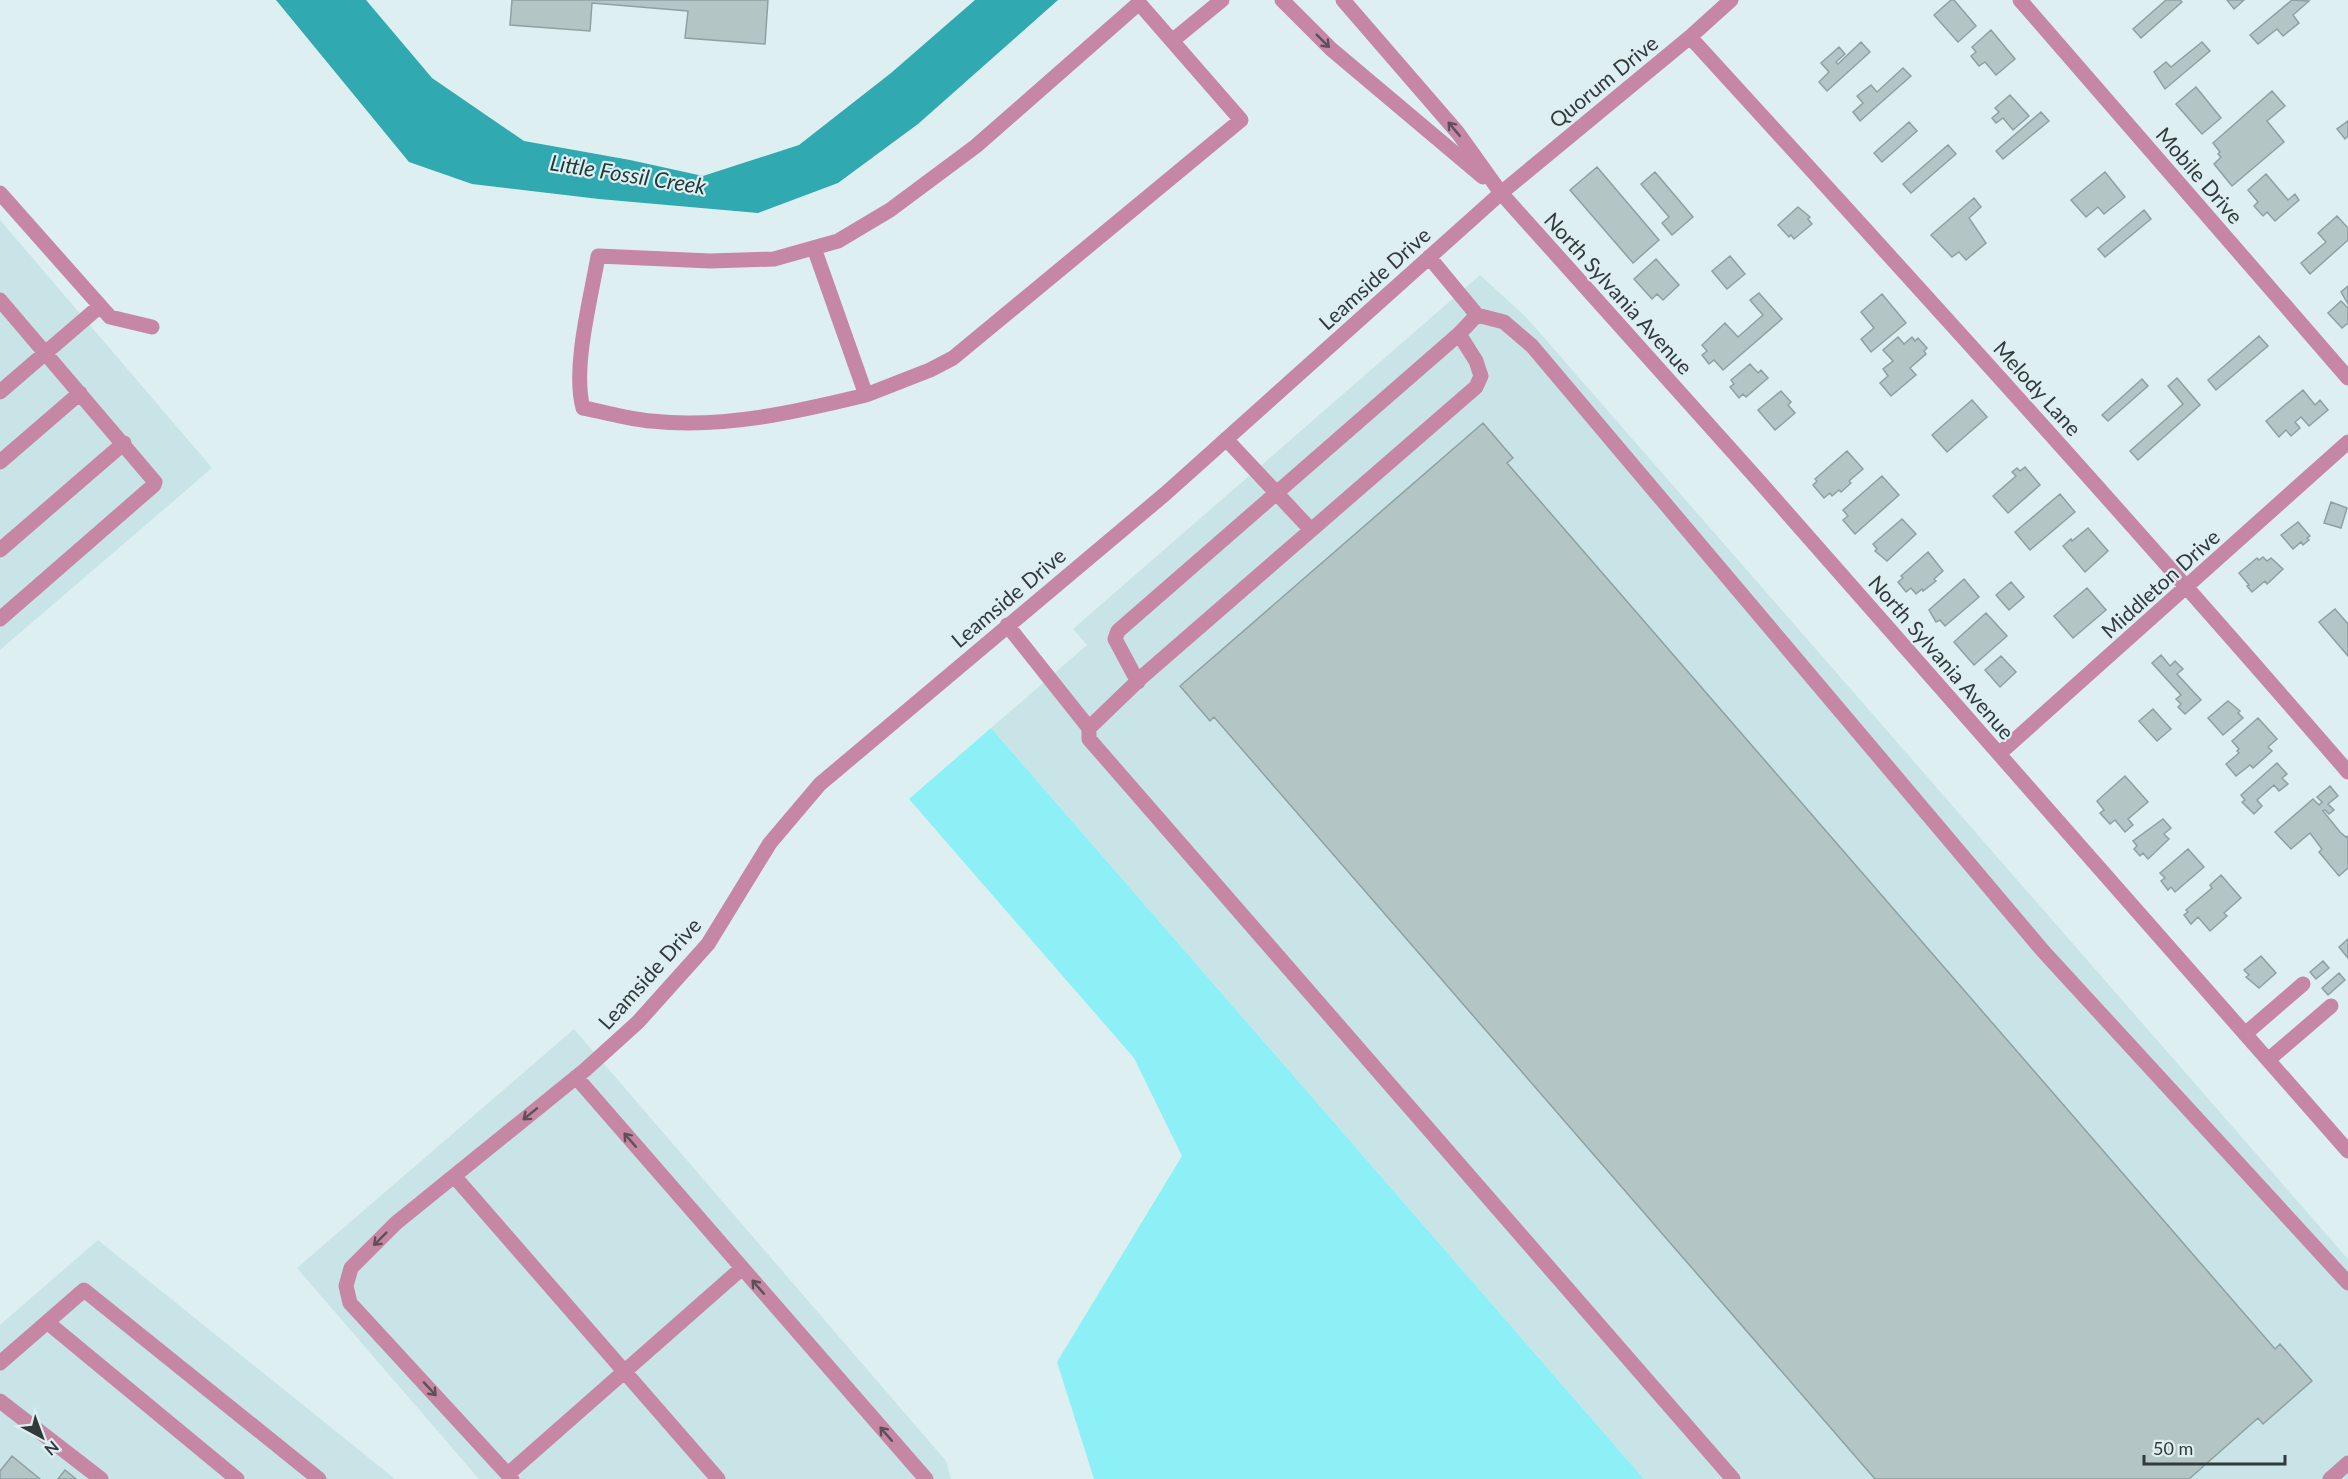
<svg xmlns="http://www.w3.org/2000/svg" width="2348" height="1479" font-family="Lato,sans-serif">
  <style>
    .built { fill: #c9e4e6 }
    .green { fill: #8df0f7 }
    .water { fill: #30a9b0 }
    .building { fill: #b4c5c6; stroke: #8fa0a2; stroke-width: 1.5 }
    .lines { fill: none; stroke-linecap: round; stroke-linejoin: round }
    .minor { stroke: #c587a4; stroke-width: 15 }
    .oneway { stroke: #5e505a }
    .labels { text-anchor: middle; dominant-baseline: central; stroke-width: 4.5; stroke-linejoin: round; paint-order: stroke }
    .street-label { font-size: 21px; fill: #32393a; stroke: #ddeff0 }
    .water-label { font-size: 22px; font-style: italic; fill: #213b3d; stroke: #ddeff0 }
  </style>
  <rect width="100%" height="100%" fill="#ddeff0"/>
  <path class="built" d="M 0,220 L 212,468 L 0,650 Z
    M 1480,275 L 1526,317 L 2348,1259 L 2348,1479 L 1644,1479 L 991,728 L 1087,645 L 1073,629 Z
    M 574,1029 L 946,1461 L 951,1479 L 479,1479 L 297,1268 Z
    M 98,1240 L 395,1479 L 0,1479 L 0,1325 Z"/>
  <path class="green" d="M 991,728 L 1644,1479 L 1094,1479 L 1057,1362 L 1182,1156 L 1134,1058 L 909,799 Z"/>
  <path class="water" d="M 276,0 L 366,0 L 432,78 L 524,141 L 630,160 L 703,176 L 799,145 L 891,73 L 975,0 L 1058,0 L 918,124 L 838,183 L 758,213 L 599,199 L 472,184 L 409,162 Z"/>
  <path class="building" d="M 512,0 L 768,0 L 765,44 L 685,38 L 688,11 L 592,3 L 590,31 L 510,25 Z
    M 1951,0 L 1954,0 L 1976,26 L 1958,42 L 1934,15 Z
    M 2166,0 L 2180,0 L 2182,2 L 2141,38 L 2133,29 Z
    M 2227,0 L 2244,0 L 2234,9 Z
    M 2292,0 L 2309,1 L 2293,15 L 2299,23 L 2283,36 L 2277,29 L 2258,44 L 2250,35 Z
    M 1991,30 L 2015,59 L 1996,75 L 1985,62 L 1979,66 L 1971,56 L 1976,52 L 1972,47 Z
    M 1861,42 L 1870,52 L 1827,91 L 1819,82 L 1829,72 L 1821,63 L 1839,47 L 1845,54 L 1836,62 L 1838,64 Z
    M 2202,42 L 2210,51 L 2165,89 L 2154,72 L 2166,62 L 2171,67 Z
    M 1903,68 L 1911,76 L 1860,121 L 1853,112 L 1863,103 L 1857,96 L 1871,85 L 1877,92 Z
    M 2196,87 L 2221,118 L 2202,134 L 2176,104 Z
    M 2272,91 L 2285,106 L 2267,121 L 2284,142 L 2232,186 L 2214,164 L 2221,157 L 2218,154 L 2220,152 L 2213,143 Z
    M 2010,95 L 2029,116 L 2013,130 L 2003,118 L 1996,123 L 1992,118 L 1999,112 L 1995,108 Z
    M 2041,112 L 2049,121 L 2003,159 L 1996,151 Z
    M 2348,121 L 2348,136 L 2345,139 L 2337,129 Z
    M 1909,122 L 1917,131 L 1882,162 L 1874,153 Z
    M 1948,145 L 1956,154 L 1911,193 L 1903,184 Z
    M 1597,167 L 1659,240 L 1633,263 L 1570,190 Z
    M 1655,172 L 1693,217 L 1672,235 L 1662,223 L 1669,217 L 1641,184 Z
    M 2105,172 L 2125,197 L 2104,214 L 2098,207 L 2086,217 L 2071,200 Z
    M 2266,174 L 2288,200 L 2295,194 L 2299,200 L 2275,221 L 2267,212 L 2263,216 L 2254,206 L 2258,202 L 2248,190 Z
    M 1974,198 L 1981,207 L 1969,218 L 1986,243 L 1966,260 L 1959,252 L 1952,257 L 1931,235 Z
    M 1798,207 L 1810,217 L 1808,219 L 1812,224 L 1794,239 L 1791,235 L 1789,237 L 1778,225 Z
    M 2144,210 L 2151,219 L 2105,257 L 2098,249 Z
    M 2337,216 L 2348,228 L 2348,240 L 2310,274 L 2301,263 L 2326,242 L 2318,233 Z
    M 1730,256 L 1745,274 L 1727,289 L 1712,271 Z
    M 1656,259 L 1679,285 L 1663,300 L 1657,294 L 1652,299 L 1634,279 Z
    M 2348,286 L 2348,304 L 2341,292 Z
    M 1759,293 L 1782,319 L 1723,370 L 1714,360 L 1709,364 L 1702,355 L 1707,351 L 1702,345 L 1725,323 L 1738,337 L 1763,315 L 1750,300 Z
    M 1882,294 L 1906,323 L 1871,352 L 1861,339 L 1874,328 L 1861,312 Z
    M 2341,301 L 2348,308 L 2348,323 L 2342,328 L 2328,313 Z
    M 2259,336 L 2268,346 L 2216,390 L 2208,380 Z
    M 1898,337 L 1904,344 L 1912,337 L 1915,341 L 1918,338 L 1927,348 L 1924,351 L 1926,354 L 1910,368 L 1916,375 L 1891,396 L 1880,383 L 1888,376 L 1883,369 L 1893,361 L 1883,350 Z
    M 1750,364 L 1758,373 L 1761,370 L 1768,378 L 1746,397 L 1743,394 L 1739,398 L 1730,387 L 1734,384 L 1731,380 Z
    M 2177,378 L 2200,405 L 2138,460 L 2130,451 L 2183,404 L 2168,386 Z
    M 2142,379 L 2148,386 L 2108,421 L 2102,415 Z
    M 2303,390 L 2315,405 L 2320,400 L 2328,410 L 2309,426 L 2301,417 L 2295,422 L 2300,428 L 2291,436 L 2286,430 L 2279,437 L 2266,421 Z
    M 1781,391 L 1791,402 L 1788,405 L 1795,413 L 1775,430 L 1758,410 Z
    M 1972,400 L 1987,417 L 1947,452 L 1932,435 Z
    M 1483,423 L 1513,458 L 1507,463 L 2275,1349 L 2280,1344 L 2312,1381 L 2263,1424 L 2258,1418 L 2189,1479 L 1875,1479 L 1214,717 L 1210,721 L 1180,686 Z
    M 1847,451 L 1863,469 L 1849,481 L 1851,483 L 1841,492 L 1839,490 L 1832,496 L 1830,493 L 1824,498 L 1813,485 L 1817,481 L 1815,479 Z
    M 2025,467 L 2040,485 L 2008,513 L 1993,496 L 2016,476 L 2012,472 L 2017,468 L 2020,471 Z
    M 1882,476 L 1899,495 L 1855,534 L 1843,520 L 1848,516 L 1843,510 Z
    M 2060,494 L 2075,512 L 2030,550 L 2015,532 Z
    M 2331,502 L 2347,508 L 2341,528 L 2324,523 Z
    M 1902,519 L 1916,534 L 1887,561 L 1875,551 L 1877,549 L 1873,544 Z
    M 2298,522 L 2310,536 L 2307,538 L 2309,540 L 2303,545 L 2301,542 L 2293,549 L 2281,535 Z
    M 2088,528 L 2108,551 L 2085,572 L 2063,546 L 2071,539 L 2072,541 Z
    M 1928,552 L 1943,571 L 1934,579 L 1936,581 L 1923,591 L 1922,589 L 1916,594 L 1911,588 L 1906,592 L 1898,582 L 1903,578 L 1901,576 Z
    M 2263,557 L 2267,561 L 2271,558 L 2283,569 L 2267,584 L 2265,581 L 2252,592 L 2247,586 L 2249,585 L 2239,573 L 2257,558 L 2259,560 Z
    M 1964,579 L 1979,597 L 1945,626 L 1940,620 L 1936,622 L 1929,610 Z
    M 2011,582 L 2024,597 L 2009,610 L 1996,595 Z
    M 2087,588 L 2106,610 L 2073,638 L 2054,616 Z
    M 2335,609 L 2348,624 L 2348,656 L 2319,622 Z
    M 1986,613 L 2007,636 L 1974,665 L 1954,642 Z
    M 2161,655 L 2170,666 L 2175,661 L 2183,669 L 2177,674 L 2201,700 L 2185,714 L 2178,707 L 2181,704 L 2176,699 L 2181,695 L 2152,663 Z
    M 2001,656 L 2016,672 L 2000,687 L 1985,670 Z
    M 2228,701 L 2240,711 L 2238,713 L 2243,718 L 2223,735 L 2208,718 Z
    M 2153,709 L 2171,729 L 2157,741 L 2139,721 Z
    M 2258,718 L 2277,739 L 2268,747 L 2272,751 L 2253,768 L 2250,765 L 2236,776 L 2226,764 L 2239,753 L 2237,751 L 2239,749 L 2232,741 Z
    M 2277,763 L 2287,774 L 2282,778 L 2288,784 L 2279,791 L 2274,785 L 2257,800 L 2262,806 L 2254,814 L 2242,802 L 2245,800 L 2241,795 Z
    M 2125,776 L 2148,802 L 2128,819 L 2133,825 L 2125,832 L 2115,820 L 2110,824 L 2100,813 L 2104,810 L 2097,801 Z
    M 2330,786 L 2338,796 L 2328,804 L 2334,810 L 2329,814 L 2325,810 L 2323,811 L 2340,832 L 2346,837 L 2348,836 L 2348,868 L 2339,876 L 2319,852 L 2322,849 L 2310,833 L 2291,849 L 2275,832 L 2313,799 L 2319,805 L 2322,802 L 2317,797 Z
    M 2163,819 L 2171,828 L 2164,834 L 2169,839 L 2148,859 L 2143,853 L 2140,856 L 2134,849 L 2137,846 L 2133,841 Z
    M 2188,849 L 2204,867 L 2175,892 L 2171,887 L 2168,890 L 2161,881 L 2165,878 L 2160,873 Z
    M 2221,875 L 2241,898 L 2224,913 L 2227,916 L 2210,931 L 2198,917 L 2191,924 L 2184,915 L 2188,912 L 2186,910 L 2212,888 L 2210,885 Z
    M 2348,939 L 2348,958 L 2339,947 Z
    M 2261,956 L 2276,973 L 2259,988 L 2246,977 L 2249,975 L 2244,970 Z
    M 2323,961 L 2329,968 L 2316,979 L 2310,972 Z
    M 2339,973 L 2345,980 L 2328,995 L 2322,988 Z
    M 12,1456 L 40,1479 L 0,1479 L 0,1471 Z
    M 65,1470 L 76,1479 L 58,1479 Z"/>
  <g class="lines">
    <path class="minor" d="M 1282,0 L 1331,49 L 1483,177
      M 1343,0 L 1458,133 L 1501,193 L 1759,481 L 2348,1151
      M 2020,0 L 2348,378
      M 1690,37 C 1912,280 2133,523 2348,772
      M 1172,41 L 1222,0
      M 0,193 L 110,317 L 152,327
      M 814,248 L 866,395 L 930,370 L 953,358 L 1241,120 L 1139,3 L 976,146 L 890,210 L 838,241 L 774,259 L 710,261 L 598,256 C 591,298 572,368 583,408 C 605,412 628,419 651,421 C 723,429 796,412 866,395
      M 1429,257 L 1477,315
      M 0,300 L 155,482 L 154,485 L 0,619
      M 0,392 L 100,306
      M 1226,439 L 1311,530
      M 0,462 L 80,393
      M 0,550 L 124,443
      M 1007,625 L 1089,728
      M 1138,682 L 1115,639 L 1118,631 L 1459,334
      M 1999,754 L 2348,442
      M 2245,1034 L 2303,984
      M 2268,1060 L 2331,1006
      M 576,1077 L 926,1479
      M 454,1176 L 718,1479
      M 47,1322 L 237,1479
      M 0,1363 L 84,1290 L 319,1479
      M 0,1401 L 101,1479
      M 508,1474 L 742,1268
      M 512,1479 L 350,1303 L 346,1286 L 351,1268 L 396,1223 L 585,1070 L 638,1022 L 708,944 L 770,843 L 820,784 L 1165,494 L 1501,193 L 1690,37 L 1731,0
      M 1733,1479 L 1089,739 L 1089,728 L 1143,676 L 1476,387 L 1481,376 L 1476,361 L 1459,334 L 1477,315 L 1504,322 L 1532,346 L 2043,951 L 2348,1283
      M 2330,1479 L 2348,1463"/>
  </g>
  <defs><path id="oneway-shaft" d="M-6 0H5M1.5-3L5.5 0L1.5 3" fill="none" stroke-width="1.6" stroke-linecap="round" stroke-linejoin="round" transform="scale(1.5)"/></defs>
  <g class="oneway">
    <use href="#oneway-shaft" transform="translate(1323 41) rotate(45)"/>
    <use href="#oneway-shaft" transform="translate(1454 129) rotate(-130)"/>
    <use href="#oneway-shaft" transform="translate(530 1114) rotate(141)"/>
    <use href="#oneway-shaft" transform="translate(630 1140) rotate(-131)"/>
    <use href="#oneway-shaft" transform="translate(380 1239) rotate(135)"/>
    <use href="#oneway-shaft" transform="translate(758 1287) rotate(-131)"/>
    <use href="#oneway-shaft" transform="translate(430 1389) rotate(47)"/>
    <use href="#oneway-shaft" transform="translate(886 1434) rotate(-131)"/>
  </g>
  <g class="labels">
    <g class="street-label">
      <text transform="translate(1603 81) rotate(-39)">Quorum Drive</text>
      <text transform="translate(2200 175) rotate(49)">Mobile Drive</text>
      <text transform="translate(1374 278) rotate(-42)">Leamside Drive</text>
      <text transform="translate(1619 293) rotate(48)">North Sylvania Avenue</text>
      <text transform="translate(2038 388) rotate(48)">Melody Lane</text>
      <text transform="translate(2160 583) rotate(-42)">Middleton Drive</text>
      <text transform="translate(1008 597) rotate(-40)">Leamside Drive</text>
      <text transform="translate(1942 657) rotate(49)">North Sylvania Avenue</text>
      <text transform="translate(649 973) rotate(-48)">Leamside Drive</text>
    </g>
    <g class="water-label">
      <text transform="translate(628 174) rotate(9)">Little Fossil Creek</text>
    </g>
  </g>
  <g transform="translate(42 1437) rotate(139)" stroke="#ddeff0" stroke-width="4.5" paint-order="stroke">
  <path d="M0-4.5L10 22L0 15L-10 22Z" fill="#32393a"/>
  <text y="-9" font-size="16" font-weight="bold" text-anchor="middle" fill="#32393a">N</text>
  </g>
  <path d="M2144 1455v9h141v-9" fill="none" stroke="#32393a" stroke-width="3"/>
  <text x="2153" y="1455" font-size="18" fill="#32393a" stroke="#ddeff0" stroke-width="4.5" paint-order="stroke">50 m</text>
</svg>
